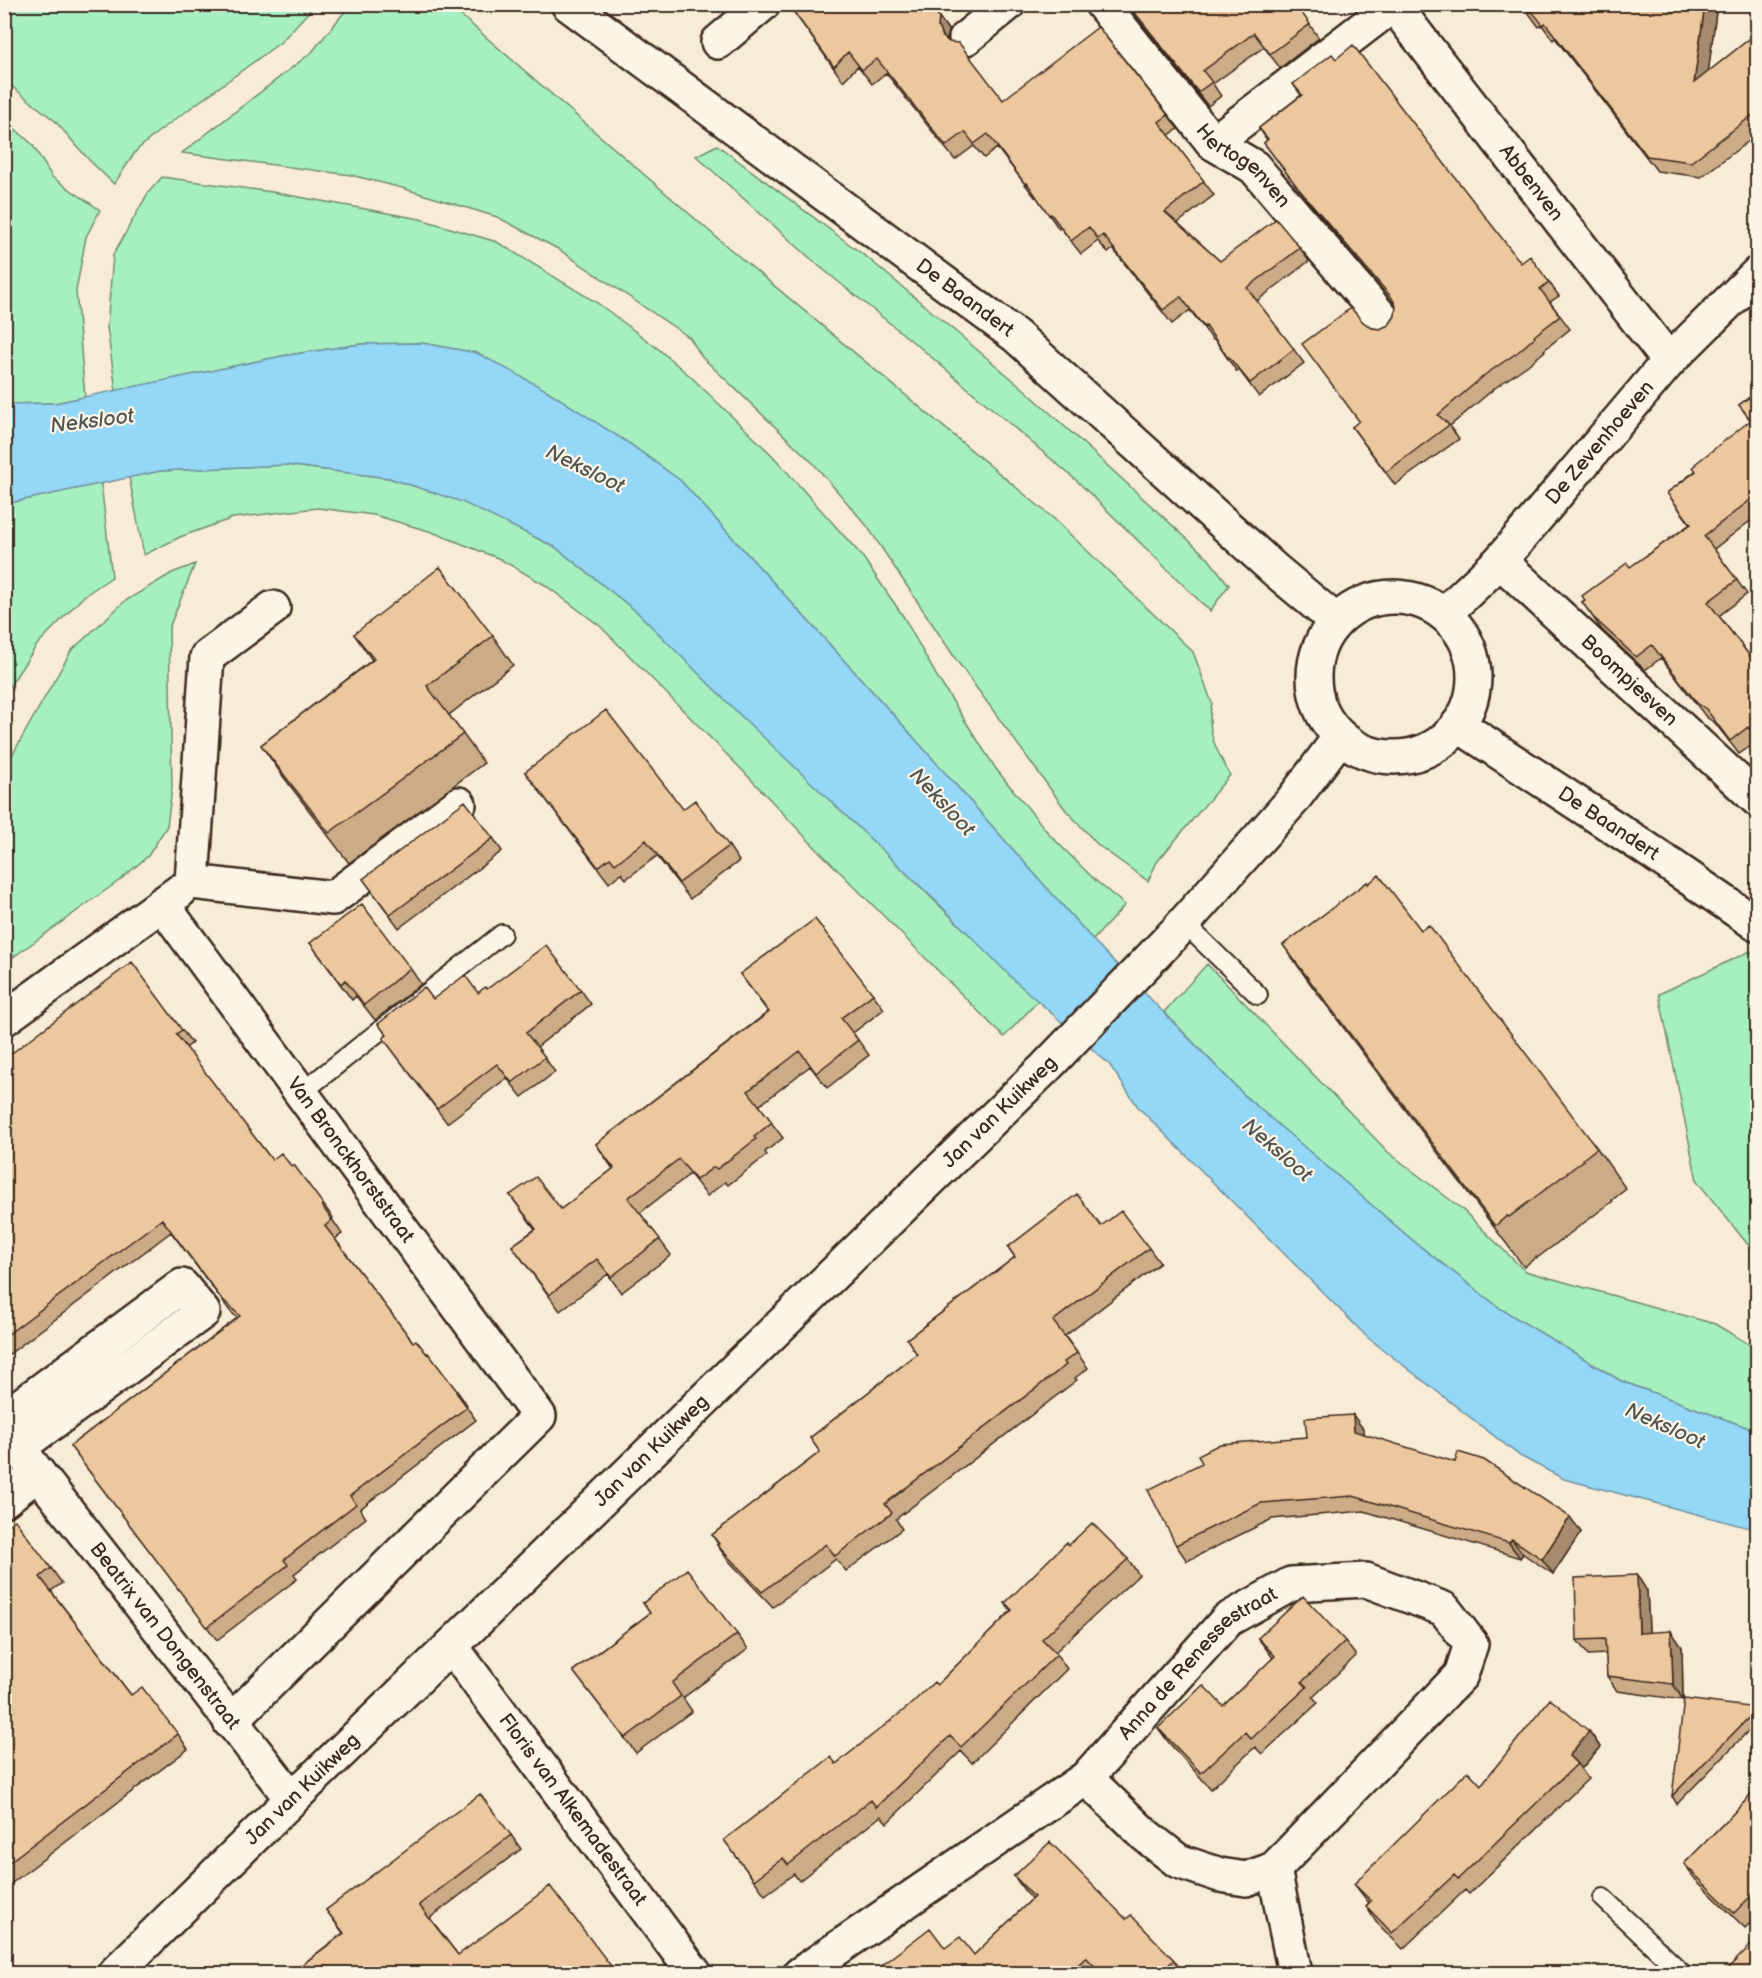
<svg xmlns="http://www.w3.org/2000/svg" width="1762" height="1978" font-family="'Balsamiq Sans',sans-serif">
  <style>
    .green { fill: #a6efbe; stroke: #708c6e; stroke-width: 1.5 }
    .water { fill: #94d7f6; stroke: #7092a0; stroke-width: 1.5 }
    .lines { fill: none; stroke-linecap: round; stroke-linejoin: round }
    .lane-casing { stroke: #3b2a1e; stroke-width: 22 }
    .street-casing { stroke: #3b2a1e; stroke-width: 38 }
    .secondary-casing { stroke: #3b2a1e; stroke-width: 38 }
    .lane { stroke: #fcf5e5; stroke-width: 18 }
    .street { stroke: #fcf5e5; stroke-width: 33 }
    .secondary { stroke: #fcf5e5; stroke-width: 33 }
    .wall { fill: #ccab87; stroke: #3b2a1e; stroke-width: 1.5 }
    .shaded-wall { fill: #a68b6e; stroke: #3b2a1e; stroke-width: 1.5 }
    .building { fill: #edc79d; stroke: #3b2a1e; stroke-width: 1.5 }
    .labels { text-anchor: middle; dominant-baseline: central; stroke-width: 4.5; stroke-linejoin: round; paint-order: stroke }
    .street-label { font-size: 20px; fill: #3b2a1e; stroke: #fcf5e5 }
    .water-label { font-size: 21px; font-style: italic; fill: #515554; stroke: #fcf5e5 }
  </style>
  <rect width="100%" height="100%" fill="#f9ecd7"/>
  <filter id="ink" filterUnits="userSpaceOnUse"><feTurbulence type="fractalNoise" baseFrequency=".0167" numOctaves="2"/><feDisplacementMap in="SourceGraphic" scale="12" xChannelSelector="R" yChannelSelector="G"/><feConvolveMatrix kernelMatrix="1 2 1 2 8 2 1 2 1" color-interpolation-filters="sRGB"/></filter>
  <g filter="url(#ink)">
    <path class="green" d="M 5,4 L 315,4 L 315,5 L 281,42 L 158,132 L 136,151 L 114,184 L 89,160 L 55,121 L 5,81 Z
      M 350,5 L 449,5 L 730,249 L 1053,518 L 1193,652 L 1212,703 C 1205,732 1217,751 1230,775 L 1157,862 L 1148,881 L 1099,846 L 1065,809 L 957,661 L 867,526 L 813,463 L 702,357 L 690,338 L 558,249 L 497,217 L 402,188 L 351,175 L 182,153 L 312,52 Z
      M 4,119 L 32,144 L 52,177 L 100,210 L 86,237 L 76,291 L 85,397 L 55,403 L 5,404 Z
      M 717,145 L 869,259 L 1024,389 L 1208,558 L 1229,585 L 1210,611 L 1077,481 L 923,350 L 820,267 L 696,156 Z
      M 162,177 L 272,192 L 420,219 L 497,242 L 599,304 L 656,347 L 690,376 L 772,455 L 862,556 L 903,616 L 939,680 L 996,769 L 1050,835 L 1095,880 L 1125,905 L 1093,940 L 900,722 L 681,481 L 630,444 L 477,353 L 422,343 L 361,344 L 282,356 L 116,391 L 107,327 L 113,255 L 148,193 Z
      M 286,465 L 389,478 L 462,501 L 555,547 L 637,612 L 1038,1001 L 1004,1037 L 810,842 L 745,773 L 600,626 L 545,585 L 500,559 L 432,532 L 374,515 L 318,508 L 233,518 L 180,537 L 144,555 L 129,477 L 160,471 Z
      M 101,483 L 112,577 L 84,596 L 37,645 L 5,693 L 5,504 Z
      M 195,564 L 169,628 L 172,788 L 167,826 L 148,856 L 120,880 L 5,963 L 6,766 L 71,651 L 125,601 L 172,573 Z
      M 1750,951 L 1758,957 L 1757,1256 L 1697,1181 L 1659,994 Z
      M 1207,964 L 1388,1152 L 1462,1209 L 1525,1271 L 1715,1324 L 1757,1349 L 1757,1431 L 1621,1381 L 1501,1309 L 1417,1244 L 1246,1097 L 1164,1012 Z"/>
    <path class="water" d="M 422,343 L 477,353 L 546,390 L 630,444 L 681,481 L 900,722 L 1093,940 L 1246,1097 L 1417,1244 L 1501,1309 L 1621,1381 L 1757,1431 L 1757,1530 L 1564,1479 L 1520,1456 L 1367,1337 L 1138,1107 L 1109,1064 L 1015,981 L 940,905 L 740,715 L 637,612 L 555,547 L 462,502 L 389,478 L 286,465 L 160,471 L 5,504 L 4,404 L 55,403 L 282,356 L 361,344 Z"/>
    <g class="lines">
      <defs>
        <path id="lane" d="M 1184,923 L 1258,995
          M 301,1093 L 502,934
          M 1603,1898 L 1683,1974"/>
        <g id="street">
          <path id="s1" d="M 1102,4 L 1213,143 L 1254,167 L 1387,324"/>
          <path id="s2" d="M 1393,4 L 1669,361"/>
          <path d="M 966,38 L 1008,4"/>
          <path d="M 718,42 L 763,4"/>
          <path d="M 1213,143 L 1393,5"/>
          <path id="s3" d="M 1500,561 L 1758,800"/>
          <path d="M 273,608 L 207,657 L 192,882 L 333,898 L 459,804"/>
          <path id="s4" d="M 162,904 L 539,1416 L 230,1722"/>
          <path d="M 4,1019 L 180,891"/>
          <path d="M 4,1418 L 182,1286 L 203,1312 L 18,1448"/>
          <path id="s5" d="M 5,1431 L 292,1799"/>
          <path d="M 4,1500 L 38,1473"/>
          <path id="s6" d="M 451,1646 L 695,1974"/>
          <path d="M 1274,1869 L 1294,1968"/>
          <path id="s7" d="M 800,1974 L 1086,1778 L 1227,1620 L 1291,1584 L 1366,1580 L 1444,1609 L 1471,1644 L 1461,1675 L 1274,1869 L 1246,1879 L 1220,1875 L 1178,1861 L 1145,1835 L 1086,1778"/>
        </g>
        <g id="secondary">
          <path id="s8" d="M 568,4 L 1016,336 L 1275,570 L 1336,621"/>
          <circle cx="1394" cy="677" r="80"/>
          <path id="s9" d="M 1444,614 L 1500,561 L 1669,361 L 1758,273"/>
          <path id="s10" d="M 1458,725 L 1644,847 L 1758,925"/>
          <path id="s11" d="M 114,1974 L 292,1799 L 451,1646 L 1046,1067 L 1175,933 L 1292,801 L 1340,737"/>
        </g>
      </defs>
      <use href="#lane" class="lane-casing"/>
      <use href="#street" class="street-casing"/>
      <use href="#secondary" class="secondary-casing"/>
      <use href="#lane" class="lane"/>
      <use href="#street" class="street"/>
      <use href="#secondary" class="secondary"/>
    </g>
    <path class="wall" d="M 788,4 L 934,4 L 931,7 L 949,31 L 947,40 L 1003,100 L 1168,115 L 1178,129 L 1169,135 L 1214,195 L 1178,223 L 1220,261 L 1300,248 L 1309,261 L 1257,301 L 1304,363 L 1259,397 L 1239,370 L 1237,372 L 1215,340 L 1213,340 L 1190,310 L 1172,324 L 1113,249 L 1108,253 L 1098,241 L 1081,254 L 1060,227 L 1059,229 L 1036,196 L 1035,197 L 997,148 L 984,158 L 974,146 L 955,160 L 886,73 L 872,84 L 858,66 L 843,81 Z
      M 1126,4 L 1295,4 L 1319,38 L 1280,68 L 1264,47 L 1213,84 L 1221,96 L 1208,106 Z
      M 1522,4 L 1667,4 L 1673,12 L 1674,4 L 1717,4 L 1708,72 L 1758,32 L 1758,134 L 1701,177 L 1657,171 L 1555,38 L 1553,40 L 1542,25 L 1539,27 Z
      M 1336,59 L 1521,263 L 1549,282 L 1559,296 L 1550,302 L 1570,329 L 1544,350 L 1545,351 L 1528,365 L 1495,388 L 1450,426 L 1459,439 L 1395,485 L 1352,427 L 1359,422 L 1363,322 L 1372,328 L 1380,329 L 1389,325 L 1395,316 L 1396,306 L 1308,201 L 1264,143 L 1267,140 L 1259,128 L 1301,95 L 1293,84 Z
      M 1758,391 L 1758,515 L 1714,549 L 1747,594 L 1719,616 L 1756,664 L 1758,663 L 1758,741 L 1739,754 L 1715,723 L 1706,717 L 1661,658 L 1645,670 L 1602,630 L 1582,602 L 1690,524 L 1667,493 L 1695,471 L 1751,421 L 1739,405 Z
      M 354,634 L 493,636 L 513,665 L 449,715 L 484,763 L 349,863 L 282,775 L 261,745 L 372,660 Z
      M 525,772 L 683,809 L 729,846 L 739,861 L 690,899 L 657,856 L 626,879 L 621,873 L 609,883 Z
      M 493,838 L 502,851 L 399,928 L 363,879 Z
      M 1368,883 L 1421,930 L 1597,1148 L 1626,1189 L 1612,1200 L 1613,1201 L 1537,1258 L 1536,1257 L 1524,1267 L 1312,986 L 1283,945 Z
      M 310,943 L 410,968 L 421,984 L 375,1020 L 356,996 L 352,1000 Z
      M 740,974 L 873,994 L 884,1009 L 853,1033 L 869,1055 L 827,1088 L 810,1066 L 759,1106 L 783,1138 L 765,1152 L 767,1155 L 728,1185 L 725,1182 L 707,1196 L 690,1174 L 640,1213 L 671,1255 L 621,1293 L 608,1274 L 560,1311 L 512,1246 L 535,1229 L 510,1195 L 561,1209 L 613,1169 L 596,1144 L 768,1012 Z
      M 487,989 L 581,990 L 591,1004 L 537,1047 L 555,1072 L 522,1097 L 507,1078 L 447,1123 L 383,1038 L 387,1035 L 378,1024 L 433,999 L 478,993 Z
      M 182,1030 L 192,1043 L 186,1048 L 272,1160 L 292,1167 L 323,1204 L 333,1218 L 332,1219 L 342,1234 L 335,1239 L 413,1342 L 427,1354 L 457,1391 L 467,1405 L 466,1406 L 476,1420 L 360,1509 L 366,1518 L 294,1574 L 297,1579 L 217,1640 L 70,1446 L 237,1318 L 230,1311 L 171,1232 L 4,1358 L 4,1059 Z
      M 1101,1226 L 1149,1248 L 1160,1263 L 1065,1336 L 1088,1368 L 1075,1378 L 1077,1380 L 896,1519 L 902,1529 L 846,1571 L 836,1559 L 773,1607 L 728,1560 L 717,1545 L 718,1544 L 712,1535 L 820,1452 L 810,1438 L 917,1354 L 907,1339 L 1015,1257 L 1008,1247 Z
      M 1364,1430 L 1364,1434 L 1581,1532 L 1553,1574 L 1523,1554 L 1520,1558 L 1364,1511 L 1272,1519 L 1187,1561 L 1176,1545 L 1307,1437 Z
      M 4,1528 L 51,1568 L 62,1583 L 51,1591 L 131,1695 L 178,1734 L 188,1749 L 4,1889 Z
      M 1069,1545 L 1128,1559 L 1139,1575 L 1055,1652 L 1067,1669 L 972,1763 L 961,1751 L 887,1823 L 881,1816 L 799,1881 L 794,1874 L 765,1895 L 724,1840 L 836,1764 L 937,1685 L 1011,1611 L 1005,1603 Z
      M 1647,1591 L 1649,1632 L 1682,1647 L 1683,1700 L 1617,1691 L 1607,1676 L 1606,1654 L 1588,1655 L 1577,1640 Z
      M 643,1603 L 737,1634 L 748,1649 L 683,1698 L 692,1711 L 636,1753 L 573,1671 L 650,1613 Z
      M 1258,1638 L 1345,1641 L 1356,1656 L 1313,1697 L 1318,1703 L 1262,1754 L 1255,1747 L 1211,1789 L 1169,1743 L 1158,1728 L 1223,1706 L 1273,1658 Z
      M 1758,1707 L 1758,1721 L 1677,1804 L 1672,1796 Z
      M 1589,1731 L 1600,1747 L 1581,1769 L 1588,1779 L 1469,1894 L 1465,1890 L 1403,1949 L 1376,1922 L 1366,1906 L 1369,1903 L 1354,1884 L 1481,1785 Z
      M 1758,1788 L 1758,1915 L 1745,1928 L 1695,1879 L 1684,1864 Z
      M 511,1835 L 521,1849 L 430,1918 L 458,1955 L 290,1974 L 343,1933 L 326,1910 Z
      M 1014,1876 L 1126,1919 L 1174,1960 L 1184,1974 L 1098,1974 L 1097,1972 L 1095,1974 L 870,1974 L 945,1948 L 974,1955 L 1032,1899 L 1024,1890 Z"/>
    <path class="shaded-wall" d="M 1705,4 L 1717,4 L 1705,98 L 1694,83 Z
      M 939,17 L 949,31 L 947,40 L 942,36 L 938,27 Z
      M 1353,1415 L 1364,1430 L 1365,1446 L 1354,1431 Z
      M 1570,1517 L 1581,1532 L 1553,1574 L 1542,1559 Z
      M 1512,1539 L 1523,1554 L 1520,1558 L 1509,1543 Z
      M 1637,1575 L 1647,1591 L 1650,1648 L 1639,1633 Z
      M 1671,1631 L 1682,1647 L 1683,1700 L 1673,1684 Z
      M 1589,1731 L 1600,1747 L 1581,1769 L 1577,1764 L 1569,1756 Z"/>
    <path class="building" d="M 788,4 L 929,4 L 939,17 L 938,27 L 942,36 L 949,42 L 959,43 L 1003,100 L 1098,27 L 1168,115 L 1159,122 L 1204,181 L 1165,212 L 1220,261 L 1276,219 L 1300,248 L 1247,288 L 1294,349 L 1250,383 L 1229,357 L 1228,358 L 1206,326 L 1204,327 L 1181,297 L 1163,310 L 1103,235 L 1098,239 L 1089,227 L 1071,241 L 1051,214 L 1049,215 L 1027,183 L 1025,184 L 988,134 L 974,144 L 965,132 L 946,146 L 877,59 L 862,70 L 848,52 L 834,67 Z
      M 1128,4 L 1295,4 L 1310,24 L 1270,54 L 1254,33 L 1203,71 L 1212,82 L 1198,92 Z
      M 1523,4 L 1667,4 L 1673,12 L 1674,4 L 1705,4 L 1694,83 L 1758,32 L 1758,111 L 1691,162 L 1647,156 L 1545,23 L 1543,25 L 1531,10 L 1529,12 Z
      M 1353,45 L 1521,263 L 1530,256 L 1549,282 L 1540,289 L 1560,316 L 1534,336 L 1535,337 L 1518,352 L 1486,374 L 1438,415 L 1449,425 L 1386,472 L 1352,427 L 1359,421 L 1302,344 L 1351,308 L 1363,322 L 1372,328 L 1380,329 L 1389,325 L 1395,316 L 1396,306 L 1392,298 L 1298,188 L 1264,143 L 1268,139 L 1259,128 L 1302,95 L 1293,84 L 1332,54 L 1336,59 Z
      M 1758,391 L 1758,494 L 1704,536 L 1737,580 L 1708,602 L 1756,664 L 1758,663 L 1758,740 L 1748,727 L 1730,741 L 1706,709 L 1697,703 L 1652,645 L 1636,657 L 1593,617 L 1582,602 L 1585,600 L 1582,596 L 1627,563 L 1630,567 L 1691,524 L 1667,493 L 1696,471 L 1693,467 L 1696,465 L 1695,464 L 1751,420 L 1739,405 Z
      M 440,567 L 493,636 L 427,686 L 463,734 L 329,833 L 261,745 L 374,659 L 354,634 Z
      M 606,710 L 683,809 L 695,800 L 729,846 L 679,883 L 646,840 L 615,864 L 610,858 L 598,867 L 525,772 Z
      M 465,801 L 493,838 L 390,915 L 363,879 Z
      M 1379,875 L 1421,930 L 1429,925 L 1597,1148 L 1583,1159 L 1584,1160 L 1509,1217 L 1507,1216 L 1495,1226 L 1283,945 L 1367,882 L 1368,884 Z
      M 362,904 L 410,968 L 364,1005 L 345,980 L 341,984 L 310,943 Z
      M 815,919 L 873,994 L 841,1018 L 858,1040 L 816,1073 L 800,1051 L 748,1091 L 772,1122 L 754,1137 L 756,1139 L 717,1169 L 714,1167 L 696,1180 L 679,1159 L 628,1198 L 660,1239 L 611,1277 L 597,1259 L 549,1295 L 512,1246 L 536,1229 L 510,1195 L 536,1177 L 561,1209 L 614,1168 L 596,1144 L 769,1012 L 740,974 Z
      M 546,945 L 581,990 L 526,1033 L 545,1057 L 512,1083 L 497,1064 L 437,1109 L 383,1038 L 387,1035 L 378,1024 L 424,987 L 433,999 L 465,975 L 478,993 L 485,987 L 487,989 Z
      M 132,962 L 182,1030 L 176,1034 L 272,1160 L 281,1153 L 292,1167 L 294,1165 L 323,1204 L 322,1206 L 332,1220 L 325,1226 L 413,1342 L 416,1340 L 427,1354 L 428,1353 L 457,1391 L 456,1392 L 467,1407 L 350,1496 L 356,1504 L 284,1560 L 288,1565 L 207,1627 L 70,1446 L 240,1316 L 220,1297 L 162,1219 L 4,1337 L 4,1059 Z
      M 1077,1194 L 1101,1226 L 1121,1211 L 1149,1248 L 1053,1321 L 1077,1353 L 1064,1362 L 1066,1365 L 885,1504 L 892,1513 L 835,1556 L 826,1544 L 762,1592 L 717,1545 L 719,1544 L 712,1535 L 820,1452 L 810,1438 L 917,1354 L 907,1339 L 1015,1257 L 1008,1247 Z
      M 1353,1415 L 1354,1431 L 1455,1462 L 1458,1452 L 1484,1460 L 1570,1517 L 1542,1559 L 1512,1539 L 1509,1543 L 1353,1496 L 1261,1503 L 1176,1545 L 1148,1490 L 1202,1463 L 1198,1455 L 1220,1444 L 1307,1437 L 1305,1418 Z
      M 15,1520 L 51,1568 L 40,1577 L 131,1695 L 142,1687 L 178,1734 L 4,1866 L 4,1528 Z
      M 1092,1523 L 1128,1559 L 1042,1639 L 1057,1654 L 961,1747 L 950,1736 L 876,1807 L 871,1800 L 788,1865 L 783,1858 L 754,1880 L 724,1840 L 831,1757 L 836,1764 L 909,1706 L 934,1682 L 937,1685 L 1012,1610 L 1005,1603 L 1067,1542 L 1069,1545 Z
      M 687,1569 L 737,1634 L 672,1683 L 681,1696 L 625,1738 L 573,1671 L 650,1613 L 643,1603 Z
      M 1637,1575 L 1639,1633 L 1671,1631 L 1673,1684 L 1607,1676 L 1605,1639 L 1577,1640 L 1575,1578 Z
      M 1303,1596 L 1345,1641 L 1302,1682 L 1307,1687 L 1251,1739 L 1245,1732 L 1201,1773 L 1158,1728 L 1203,1685 L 1223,1706 L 1275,1656 L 1258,1638 Z
      M 1550,1699 L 1589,1731 L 1569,1756 L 1577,1764 L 1458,1879 L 1454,1875 L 1392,1933 L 1366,1906 L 1371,1901 L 1354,1884 L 1468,1771 L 1481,1785 Z
      M 1684,1699 L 1758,1708 L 1672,1796 Z
      M 1758,1788 L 1758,1889 L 1734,1913 L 1684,1864 Z
      M 480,1794 L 511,1835 L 419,1905 L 458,1955 L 550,1886 L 617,1974 L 290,1974 L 344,1933 L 326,1910 Z
      M 1050,1842 L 1126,1919 L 1131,1915 L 1174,1960 L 1166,1967 L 1174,1974 L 1102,1974 L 1086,1957 L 1069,1974 L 870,1974 L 930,1928 L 945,1948 L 960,1937 L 974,1955 L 1034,1897 L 1014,1876 Z
      M 1758,1938 L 1758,1974 L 1722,1974 Z"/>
  </g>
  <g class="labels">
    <g class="street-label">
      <text stroke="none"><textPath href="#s1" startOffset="216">Hertogenven</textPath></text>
      <text stroke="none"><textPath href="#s2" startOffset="226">Abbenven</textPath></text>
      <text stroke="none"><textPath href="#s8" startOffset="494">De Baandert</textPath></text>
      <text stroke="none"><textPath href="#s9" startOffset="232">De Zevenhoeven</textPath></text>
      <text stroke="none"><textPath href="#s3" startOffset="176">Boompjesven</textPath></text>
      <text stroke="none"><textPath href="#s10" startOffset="180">De Baandert</textPath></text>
      <text stroke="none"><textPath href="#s11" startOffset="1236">Jan van Kuikweg</textPath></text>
      <text stroke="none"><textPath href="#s4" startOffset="318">Van Bronckhorststraat</textPath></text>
      <text stroke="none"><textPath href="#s11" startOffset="750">Jan van Kuikweg</textPath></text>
      <text stroke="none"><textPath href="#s5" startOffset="260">Beatrix van Dongenstraat</textPath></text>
      <text stroke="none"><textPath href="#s7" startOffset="508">Anna de Renessestraat</textPath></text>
      <text stroke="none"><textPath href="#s11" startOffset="264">Jan van Kuikweg</textPath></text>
      <text stroke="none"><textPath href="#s6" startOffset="204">Floris van Alkemadestraat</textPath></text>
    </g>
    <g class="water-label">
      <text transform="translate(92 421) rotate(-7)">Neksloot</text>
      <text transform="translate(585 469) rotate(26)">Neksloot</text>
      <text transform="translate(942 802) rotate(47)">Neksloot</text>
      <text transform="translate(1277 1150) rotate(41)">Neksloot</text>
      <text transform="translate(1665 1426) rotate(24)">Neksloot</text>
    </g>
  </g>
  <rect width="1762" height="1978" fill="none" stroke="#fcf5e5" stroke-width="24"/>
  <rect x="12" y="12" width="1738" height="1954" fill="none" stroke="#3b2a1e" stroke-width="2" filter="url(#ink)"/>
</svg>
